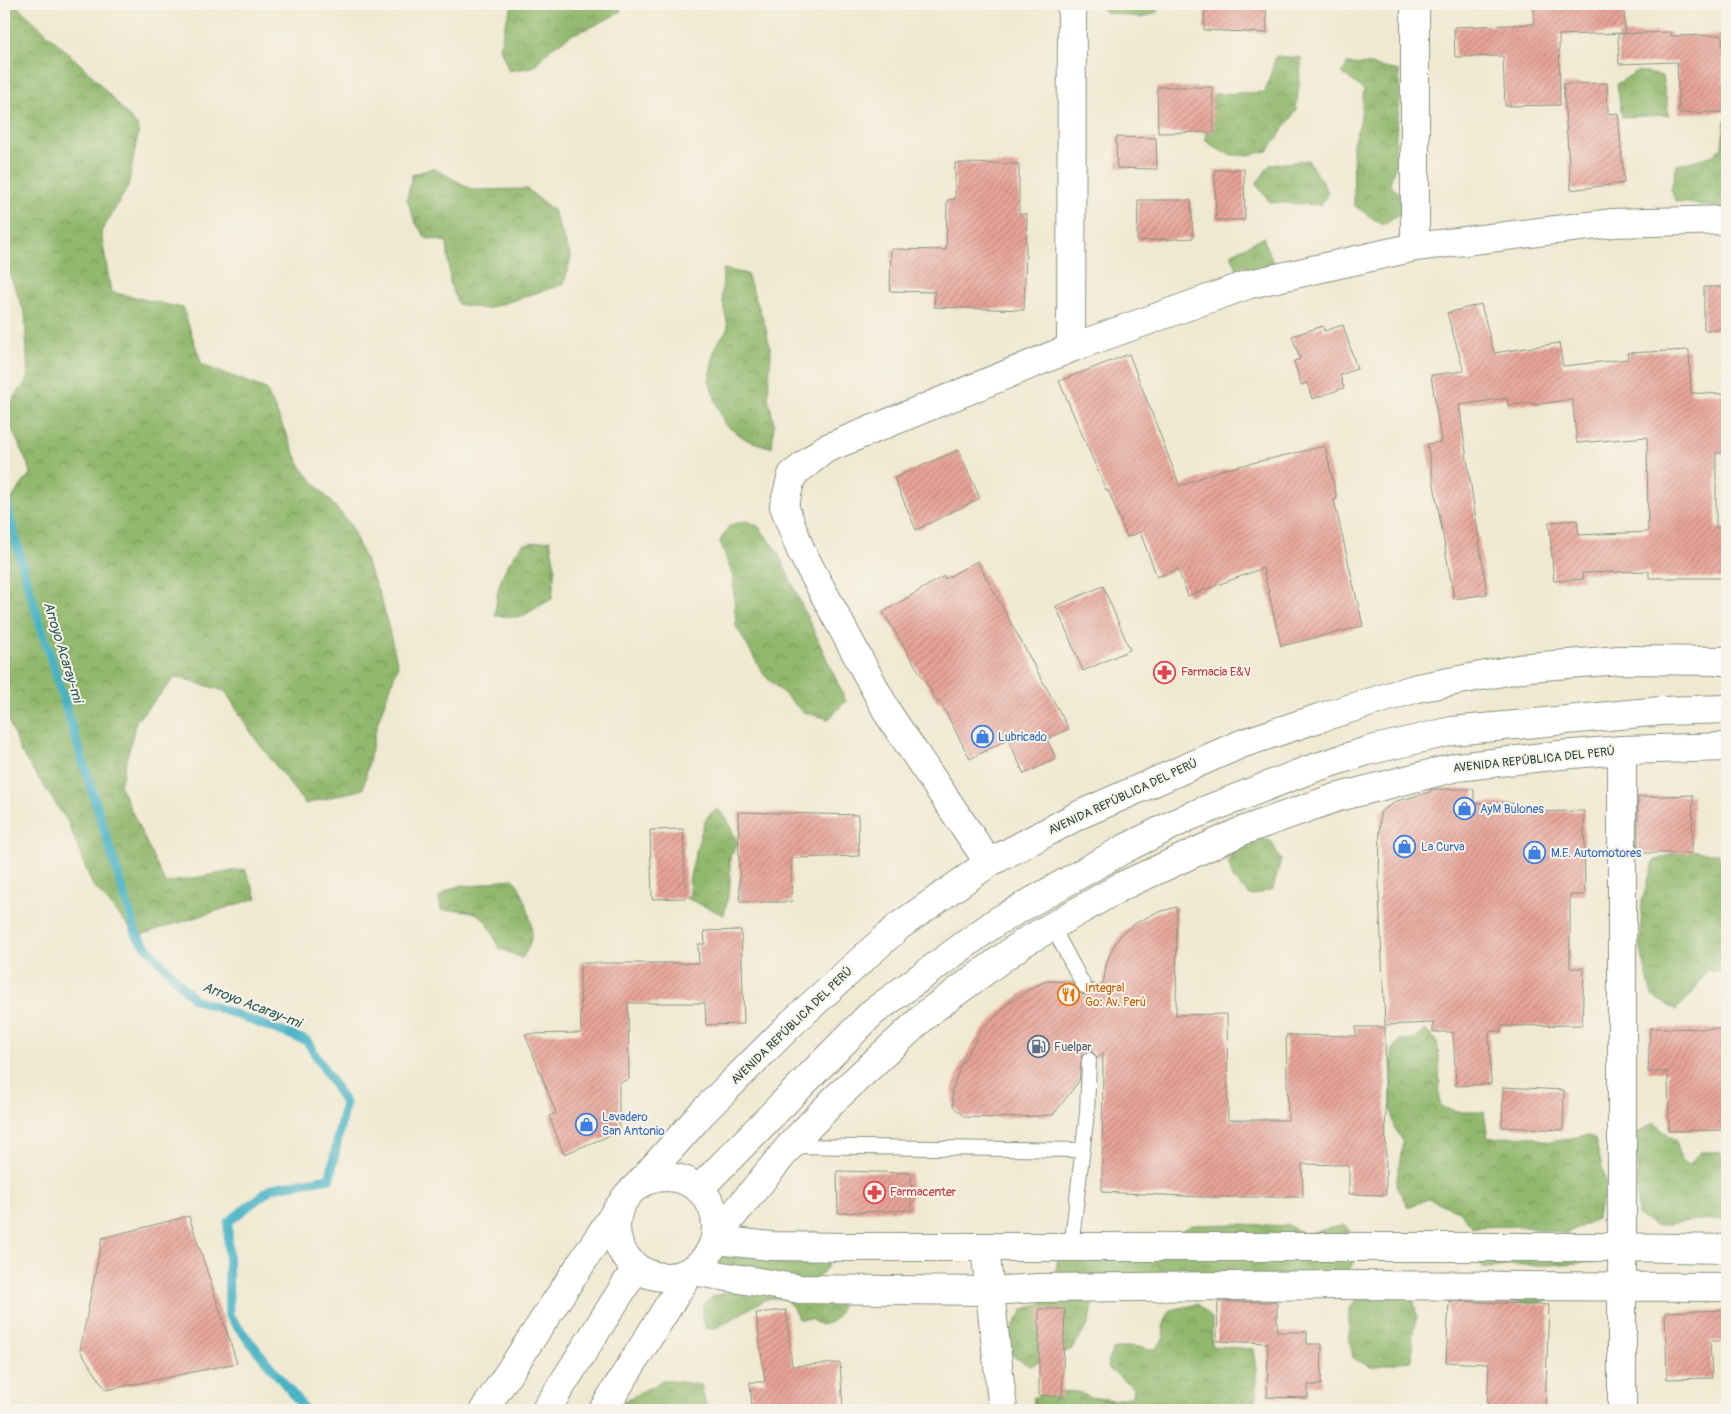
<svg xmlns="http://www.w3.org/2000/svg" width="1731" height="1414" font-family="Pangolin,sans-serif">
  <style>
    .forest { fill: url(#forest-crowns); stroke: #587a50 }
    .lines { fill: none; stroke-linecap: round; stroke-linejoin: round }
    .stream { stroke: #48b3c6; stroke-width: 9 }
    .building { fill: url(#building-hatch) }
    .service-casing { stroke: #889382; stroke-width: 16 }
    .minor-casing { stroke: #889382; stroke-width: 30 }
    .tertiary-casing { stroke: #889382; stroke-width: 30 }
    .trunk-casing { stroke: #889382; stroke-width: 30 }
    .service { stroke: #fff; stroke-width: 14 }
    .minor { stroke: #fff; stroke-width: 28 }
    .tertiary { stroke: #fff; stroke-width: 28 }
    .trunk { stroke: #fff; stroke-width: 28 }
    .labels { text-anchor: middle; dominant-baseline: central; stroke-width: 4; stroke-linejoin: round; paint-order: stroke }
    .health-label { font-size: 12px; fill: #be3a42; stroke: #f7f3e8; text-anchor: start }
    .shop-label { font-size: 12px; fill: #366cbe; stroke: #f7f3e8; text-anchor: start }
    .street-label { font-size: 12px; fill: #1f3d34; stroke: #f7f3e8 }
    .food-label { font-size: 12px; fill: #c56008; stroke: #f7f3e8; text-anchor: start }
    .service-label { font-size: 12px; fill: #4e5e75; stroke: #f7f3e8; text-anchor: start }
    .water-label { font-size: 14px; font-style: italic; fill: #295a58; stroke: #f7f3e8 }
  </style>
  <defs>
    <pattern id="forest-crowns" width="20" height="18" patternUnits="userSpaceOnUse" patternTransform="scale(1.25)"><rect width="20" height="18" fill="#91b86d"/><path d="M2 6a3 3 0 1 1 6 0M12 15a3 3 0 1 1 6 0" fill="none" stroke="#76975a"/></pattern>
    <pattern id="building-hatch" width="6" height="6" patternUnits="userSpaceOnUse" patternTransform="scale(1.25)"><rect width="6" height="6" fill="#e8a398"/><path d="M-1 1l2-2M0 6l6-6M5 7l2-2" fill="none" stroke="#bb867d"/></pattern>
  </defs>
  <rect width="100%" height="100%" fill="#f7f3e8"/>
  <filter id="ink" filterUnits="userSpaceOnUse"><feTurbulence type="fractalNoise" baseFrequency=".02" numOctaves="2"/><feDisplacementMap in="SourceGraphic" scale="10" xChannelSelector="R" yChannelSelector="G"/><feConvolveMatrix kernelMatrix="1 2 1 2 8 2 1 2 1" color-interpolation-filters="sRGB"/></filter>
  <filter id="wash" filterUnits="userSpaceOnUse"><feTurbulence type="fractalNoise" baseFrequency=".0096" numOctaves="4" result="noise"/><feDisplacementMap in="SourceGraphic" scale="20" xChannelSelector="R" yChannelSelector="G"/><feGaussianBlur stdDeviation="1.12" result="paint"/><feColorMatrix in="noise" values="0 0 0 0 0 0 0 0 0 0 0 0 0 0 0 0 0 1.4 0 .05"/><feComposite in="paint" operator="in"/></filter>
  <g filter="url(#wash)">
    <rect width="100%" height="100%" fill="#f0e9d1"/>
    <path class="forest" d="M 4,4 L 16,4 L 18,7 L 90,73 L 139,128 L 128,187 L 101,232 L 111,292 L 183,308 L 202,365 L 266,389 L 301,467 L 350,524 L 381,598 L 398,666 L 377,724 L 363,789 L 305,804 L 254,737 L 225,691 L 176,677 L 136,721 L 120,786 L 165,883 L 245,869 L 257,898 L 137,936 L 92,884 L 68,822 L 20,751 L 4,708 L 4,509 L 31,472 L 4,411 L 28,379 L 25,314 L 8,270 L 4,267 Z
      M 513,4 L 620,4 L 620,12 L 598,24 L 573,34 L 551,48 L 533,67 L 509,71 L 500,48 L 505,23 Z
      M 1099,4 L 1160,4 L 1157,12 L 1143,18 L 1105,12 Z
      M 1276,56 L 1302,58 L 1296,111 L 1268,151 C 1241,157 1228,160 1206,140 L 1205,116 L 1214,94 L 1265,92 Z
      M 1347,64 L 1370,65 L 1399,71 L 1400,101 L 1396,133 L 1395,166 L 1390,183 L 1409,208 L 1382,225 L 1354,205 L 1353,143 L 1360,123 L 1364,90 L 1342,73 Z
      M 1637,71 L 1662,76 L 1669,115 L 1622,117 L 1617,84 Z
      M 1727,120 L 1727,209 L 1675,201 L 1671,189 L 1677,165 L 1714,155 L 1722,146 L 1725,121 Z
      M 1308,160 L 1328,192 L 1321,205 L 1270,202 L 1256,184 L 1270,165 Z
      M 433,168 L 473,190 L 527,189 L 553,210 L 571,257 L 564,284 L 486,309 L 458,304 L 450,283 L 447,242 L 426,238 L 415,222 L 407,199 L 412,175 Z
      M 1263,237 L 1275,267 L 1240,276 L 1231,254 Z
      M 723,269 L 747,274 L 765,325 L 771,352 L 768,397 L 774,423 L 772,448 L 747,440 L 725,425 L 716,402 L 709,380 L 715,347 L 728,328 L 722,296 Z
      M 746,521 L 758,526 L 777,551 L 846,701 L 829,719 L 803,712 L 764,675 L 736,626 L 733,577 L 720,541 L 730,525 Z
      M 550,540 L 555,567 L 552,599 L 521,617 L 495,616 C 498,581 501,571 523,544 Z
      M 718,809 L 727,819 L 738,844 L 730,856 L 730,886 L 724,915 L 686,898 L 690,894 C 690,890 689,886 689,882 C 690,873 703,821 708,816 C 710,813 715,811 718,809 Z
      M 1252,837 L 1271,841 L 1281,860 L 1273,889 L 1251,896 L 1234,880 L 1228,861 L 1237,844 Z
      M 1684,849 L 1718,854 L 1724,873 L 1727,875 L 1727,974 L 1707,970 L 1691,995 L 1676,1010 L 1652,996 L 1640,946 L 1642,901 L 1654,861 Z
      M 513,879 C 521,888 523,895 527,907 C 533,927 535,940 522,958 L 499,948 C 483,911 482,910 441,910 L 439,897 L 450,889 L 463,885 L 475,886 L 500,880 Z
      M 1425,1030 L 1437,1041 L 1439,1058 L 1440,1107 L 1461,1112 L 1484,1112 L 1488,1138 L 1527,1136 L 1550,1142 L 1587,1135 L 1595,1139 L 1607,1188 L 1596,1219 L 1566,1234 L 1520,1226 L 1472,1227 L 1459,1211 L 1428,1199 L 1408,1207 L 1396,1185 L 1403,1141 L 1394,1127 L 1391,1107 L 1392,1050 L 1400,1040 L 1415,1039 Z
      M 1654,1123 L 1676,1141 L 1681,1159 L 1687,1165 L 1701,1152 L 1718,1152 L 1727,1157 L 1727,1219 L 1697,1220 L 1656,1226 L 1638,1216 L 1637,1162 L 1629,1139 Z
      M 1236,1224 L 1290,1226 L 1304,1234 L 1345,1225 L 1361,1248 L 1341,1285 L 1164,1292 L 1093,1302 L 1088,1325 L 1072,1349 L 1030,1366 L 1014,1357 L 1006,1339 L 1023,1310 L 1049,1300 L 1059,1255 L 1160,1242 L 1193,1225 Z
      M 816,1231 C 824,1240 828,1254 828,1266 L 815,1281 L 836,1298 L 841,1304 C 839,1318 834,1323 820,1325 L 810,1319 L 798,1319 L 793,1308 L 785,1299 L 771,1298 L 764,1300 L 718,1327 L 706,1329 L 702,1318 L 703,1305 C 713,1294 724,1292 739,1292 L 713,1266 C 710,1259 711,1255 715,1249 Z
      M 1477,1256 L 1598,1258 L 1594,1262 L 1547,1265 L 1512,1265 L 1489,1268 L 1483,1267 L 1479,1263 Z
      M 1548,1293 L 1549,1300 L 1537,1303 L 1510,1302 L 1489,1304 L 1461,1302 L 1460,1296 Z
      M 1358,1296 L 1413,1297 L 1417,1317 L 1413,1330 L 1412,1360 L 1371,1367 L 1353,1358 L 1349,1335 L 1349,1310 Z
      M 1198,1304 L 1212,1318 L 1212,1346 L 1253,1349 L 1256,1369 L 1257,1409 L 1240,1408 L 1234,1410 L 1035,1410 L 1032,1398 L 1050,1391 L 1078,1392 L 1089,1397 L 1114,1400 L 1133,1396 L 1134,1388 L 1109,1369 L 1107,1362 L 1113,1350 C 1126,1346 1136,1344 1148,1350 L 1157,1348 L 1164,1337 L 1163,1326 L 1170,1310 Z
      M 664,1380 L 701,1385 L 707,1410 L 624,1410 L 624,1401 Z"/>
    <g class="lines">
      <path class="stream" d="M 4,494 L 24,572 L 137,936 L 194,999 L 307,1041 L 345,1103 L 330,1178 L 272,1188 L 228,1222 L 229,1316 L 306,1410"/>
    </g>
    <g id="blocks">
      <path class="building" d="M 1205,4 L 1266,4 L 1267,33 L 1204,30 Z
        M 1534,4 L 1624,4 L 1625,33 L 1559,35 L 1560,105 L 1505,106 L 1503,56 L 1455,57 L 1454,27 L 1534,24 Z
        M 1671,32 L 1671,36 L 1722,35 L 1725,112 L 1679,113 L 1677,62 L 1619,64 L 1618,34 Z
        M 1607,83 L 1608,114 L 1618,113 L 1624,183 L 1571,190 L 1563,84 Z
        M 1157,87 L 1212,87 L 1214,132 L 1158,133 Z
        M 1116,137 L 1156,138 L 1157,169 L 1117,168 Z
        M 955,163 L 1019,164 L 1019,214 L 1027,214 L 1024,310 L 934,307 L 935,292 L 890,291 L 891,249 L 946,250 L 947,200 L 955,199 Z
        M 1244,169 L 1245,220 L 1216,220 L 1215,170 Z
        M 1138,200 L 1191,200 L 1193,238 L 1137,241 Z
        M 1704,287 L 1727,287 L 1727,330 L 1704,330 Z
        M 1481,304 L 1494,353 L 1559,343 L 1563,366 L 1628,359 L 1627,353 L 1689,350 L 1691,393 L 1727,394 L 1727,453 L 1716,453 L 1716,528 L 1727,528 L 1727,578 L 1649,578 L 1649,571 L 1582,573 L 1583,579 L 1554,581 L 1549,522 L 1577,520 L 1579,535 L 1648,532 L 1647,437 L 1577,443 L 1572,399 L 1534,405 L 1534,403 L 1508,405 L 1507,398 L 1459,405 L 1487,594 L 1454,599 L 1427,444 L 1441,442 L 1431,375 L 1464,371 L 1447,313 Z
        M 1343,325 L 1357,369 L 1340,375 L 1344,388 L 1312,399 L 1307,383 L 1301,385 L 1294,361 L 1300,359 L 1292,336 L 1323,326 L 1324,331 Z
        M 1129,354 L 1180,486 L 1218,471 L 1325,446 L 1337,499 L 1334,500 L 1363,626 L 1281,646 L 1263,568 L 1188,596 L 1178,569 L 1157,577 L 1140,532 L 1127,537 L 1108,490 L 1106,490 L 1059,381 Z
        M 958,450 L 980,498 L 916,530 L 894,478 Z
        M 977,561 L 1069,729 L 1047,739 L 1056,759 L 1024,774 L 1008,739 L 970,759 L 940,701 L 938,703 L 883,612 L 944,576 L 945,579 Z
        M 1103,586 L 1130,650 L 1083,671 L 1056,606 Z
        M 1434,789 L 1474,789 L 1474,803 L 1513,803 L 1513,812 L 1584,811 L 1585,895 L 1570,895 L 1570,968 L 1584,968 L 1582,1025 L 1501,1026 L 1501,1031 L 1489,1031 L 1491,1084 L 1456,1086 L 1453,1032 L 1433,1032 L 1433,1023 L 1385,1025 L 1379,896 L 1380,812 L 1397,801 L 1430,792 L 1430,790 Z
        M 1693,795 L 1692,853 L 1638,853 L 1638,797 Z
        M 738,812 L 858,815 L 859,856 L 792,858 L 791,902 L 740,902 Z
        M 683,829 L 686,898 L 652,899 L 650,830 Z
        M 1177,907 L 1176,1015 L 1227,1014 L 1228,1120 L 1288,1120 L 1286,1035 L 1356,1036 L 1356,1027 L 1385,1027 L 1386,1195 L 1349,1194 L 1349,1165 L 1302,1164 L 1303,1197 L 1204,1197 L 1102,1192 L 1103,1052 L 1097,1059 L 1094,1053 L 1090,1051 L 1082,1055 L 1079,1081 L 1053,1115 L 998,1118 L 965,1117 L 953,1106 L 952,1090 L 961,1064 L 980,1033 L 1006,1005 L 1029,989 L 1047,981 L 1072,982 L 1079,993 L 1084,995 L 1089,993 L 1092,990 L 1092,984 L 1103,985 L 1106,965 L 1112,949 L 1122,933 L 1136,923 L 1155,913 Z
        M 741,930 L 744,1024 L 706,1025 L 705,1003 L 628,1003 L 629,1079 L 619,1083 L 619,1132 L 564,1154 L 549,1116 L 556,1113 L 525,1034 L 581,1033 L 580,963 L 699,963 L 698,944 L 705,944 L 704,931 Z
        M 1650,1028 L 1727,1029 L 1727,1130 L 1669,1131 L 1668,1072 L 1648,1072 Z
        M 1503,1087 L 1564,1090 L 1563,1130 L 1502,1127 Z
        M 837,1171 L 911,1173 L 911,1210 L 838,1213 Z
        M 189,1216 L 237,1363 L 106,1390 L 80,1350 L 102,1238 Z
        M 1449,1301 L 1549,1305 L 1545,1410 L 1487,1410 L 1489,1364 L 1446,1362 Z
        M 1218,1302 L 1277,1302 L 1277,1332 L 1307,1332 L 1307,1344 L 1322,1344 L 1321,1385 L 1308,1385 L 1308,1398 L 1267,1397 L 1268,1343 L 1217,1341 Z
        M 1039,1309 L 1065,1309 L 1062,1397 L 1039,1395 Z
        M 786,1310 L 792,1366 L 840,1363 L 843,1410 L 752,1410 L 750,1382 L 765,1382 L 756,1313 Z
        M 1727,1310 L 1727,1341 L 1710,1341 L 1712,1378 L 1667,1379 L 1665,1312 Z"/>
    </g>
  </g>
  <g filter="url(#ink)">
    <use href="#blocks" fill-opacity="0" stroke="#889382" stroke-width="1"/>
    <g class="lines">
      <defs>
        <path id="service" d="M 1052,926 L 1084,986
          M 791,1146 L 1082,1150
          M 1071,1248 L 1087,1113 L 1089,1060"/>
        <path id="minor" d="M 1415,247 L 1415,4
          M 1071,348 L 1072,4
          M 989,863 L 889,715 L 801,551 L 784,506 L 792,475 L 825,449 L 1071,348 L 1250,284 L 1415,247 L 1613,223 L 1727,220
          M 716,1240 L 771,1246 L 849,1247 L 1622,1247 L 1727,1249
          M 985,1248 L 1003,1410
          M 692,1271 L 800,1289 L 989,1291 L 1038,1288 L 1341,1285 L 1727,1287
          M 1622,1410 L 1622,750"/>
        <path id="tertiary" d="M 699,1189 L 873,1012 L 996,922 L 1124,849 L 1188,817 L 1311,769 L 1367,751 L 1452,731 L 1661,711 L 1727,709
          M 546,1410 L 636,1268"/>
        <path id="trunk" d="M616 1227a50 50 0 1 1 100 0a50 50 0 1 1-100 0Z
          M 638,1185 L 702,1113 L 793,1022 L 899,926 L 989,863 L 1079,815 L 1241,744 L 1319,718 L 1417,688 L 1529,667 L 1620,660 L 1727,661
          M 716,1236 L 790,1146 L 836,1098 L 929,1012 L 1023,943 L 1122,886 L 1242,831 L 1335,798 L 1457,767 L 1560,755 L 1622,750 L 1727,747
          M 484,1410 L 618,1208
          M 603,1410 L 689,1273"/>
      </defs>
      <use href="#service" class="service-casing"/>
      <use href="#minor" class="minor-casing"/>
      <use href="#tertiary" class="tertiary-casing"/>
      <use href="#trunk" class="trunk-casing"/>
      <use href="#service" class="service"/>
      <use href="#minor" class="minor"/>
      <use href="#tertiary" class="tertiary"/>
      <use href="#trunk" class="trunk"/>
    </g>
  </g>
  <defs>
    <symbol id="pharmacy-ring" viewBox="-11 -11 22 22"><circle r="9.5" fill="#f7f3e8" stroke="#e0444e" stroke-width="1.5"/><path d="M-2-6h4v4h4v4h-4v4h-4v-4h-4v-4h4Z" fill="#e0444e"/></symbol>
    <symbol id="shop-ring" viewBox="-11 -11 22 22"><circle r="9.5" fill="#f7f3e8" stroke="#3f7fe0" stroke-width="1.5"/><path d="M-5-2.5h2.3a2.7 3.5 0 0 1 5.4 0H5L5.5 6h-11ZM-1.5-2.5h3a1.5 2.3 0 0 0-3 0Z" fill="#3f7fe0"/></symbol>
    <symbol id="restaurant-ring" viewBox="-11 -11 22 22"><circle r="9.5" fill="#f7f3e8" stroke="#e8710a" stroke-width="1.5"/><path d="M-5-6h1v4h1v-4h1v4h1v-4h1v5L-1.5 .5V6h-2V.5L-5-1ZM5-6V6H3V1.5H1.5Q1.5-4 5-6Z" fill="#e8710a"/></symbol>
    <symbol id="fuel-ring" viewBox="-11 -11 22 22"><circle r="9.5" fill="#f7f3e8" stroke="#5c6f8a" stroke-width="1.5"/><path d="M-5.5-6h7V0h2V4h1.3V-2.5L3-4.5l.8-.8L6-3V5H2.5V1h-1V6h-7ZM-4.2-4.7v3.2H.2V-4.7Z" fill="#5c6f8a"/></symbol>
  </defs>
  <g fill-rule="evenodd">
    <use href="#pharmacy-ring" x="1152" y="660" width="25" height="25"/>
    <use href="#shop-ring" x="970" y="724" width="25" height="25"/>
    <use href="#shop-ring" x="1452" y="796" width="25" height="25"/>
    <use href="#shop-ring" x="1392" y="834" width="25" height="25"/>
    <use href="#shop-ring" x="1522" y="840" width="25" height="25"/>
    <use href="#restaurant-ring" x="1056" y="982" width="25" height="25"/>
    <use href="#fuel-ring" x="1026" y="1034" width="25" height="25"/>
    <use href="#shop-ring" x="574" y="1112" width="25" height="25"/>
    <use href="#pharmacy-ring" x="862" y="1180" width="25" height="25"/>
  </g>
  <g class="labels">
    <g class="health-label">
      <text x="1181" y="672">Farmacia E&amp;V</text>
      <text x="890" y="1192">Farmacenter</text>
    </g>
    <g class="shop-label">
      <text x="998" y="737">Lubricado</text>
      <text x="1480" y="809">AyM Bulones</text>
      <text x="1421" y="847">La Curva</text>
      <text x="1551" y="853">M.E. Automotores</text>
      <text x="602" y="1117">Lavadero<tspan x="602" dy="14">San Antonio</tspan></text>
    </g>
    <g class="street-label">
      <text transform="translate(1534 760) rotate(-6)">AVENIDA REPÚBLICA DEL PERÚ</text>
      <text transform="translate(1123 797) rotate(-25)">AVENIDA REPÚBLICA DEL PERÚ</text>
      <text transform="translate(792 1026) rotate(-44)">AVENIDA REPÚBLICA DEL PERÚ</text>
    </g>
    <g class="food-label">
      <text x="1085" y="988">Integral<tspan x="1085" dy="14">Go: Av. Perú</tspan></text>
    </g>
    <g class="service-label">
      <text x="1054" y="1047">Fuelpar</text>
    </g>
    <g class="water-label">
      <text transform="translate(63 652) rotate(73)">Arroyo Acaray-mi</text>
      <text transform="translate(252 1005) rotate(21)">Arroyo Acaray-mi</text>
    </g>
  </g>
  <rect width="1731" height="1414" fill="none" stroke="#f7f3e8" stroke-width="20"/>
</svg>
